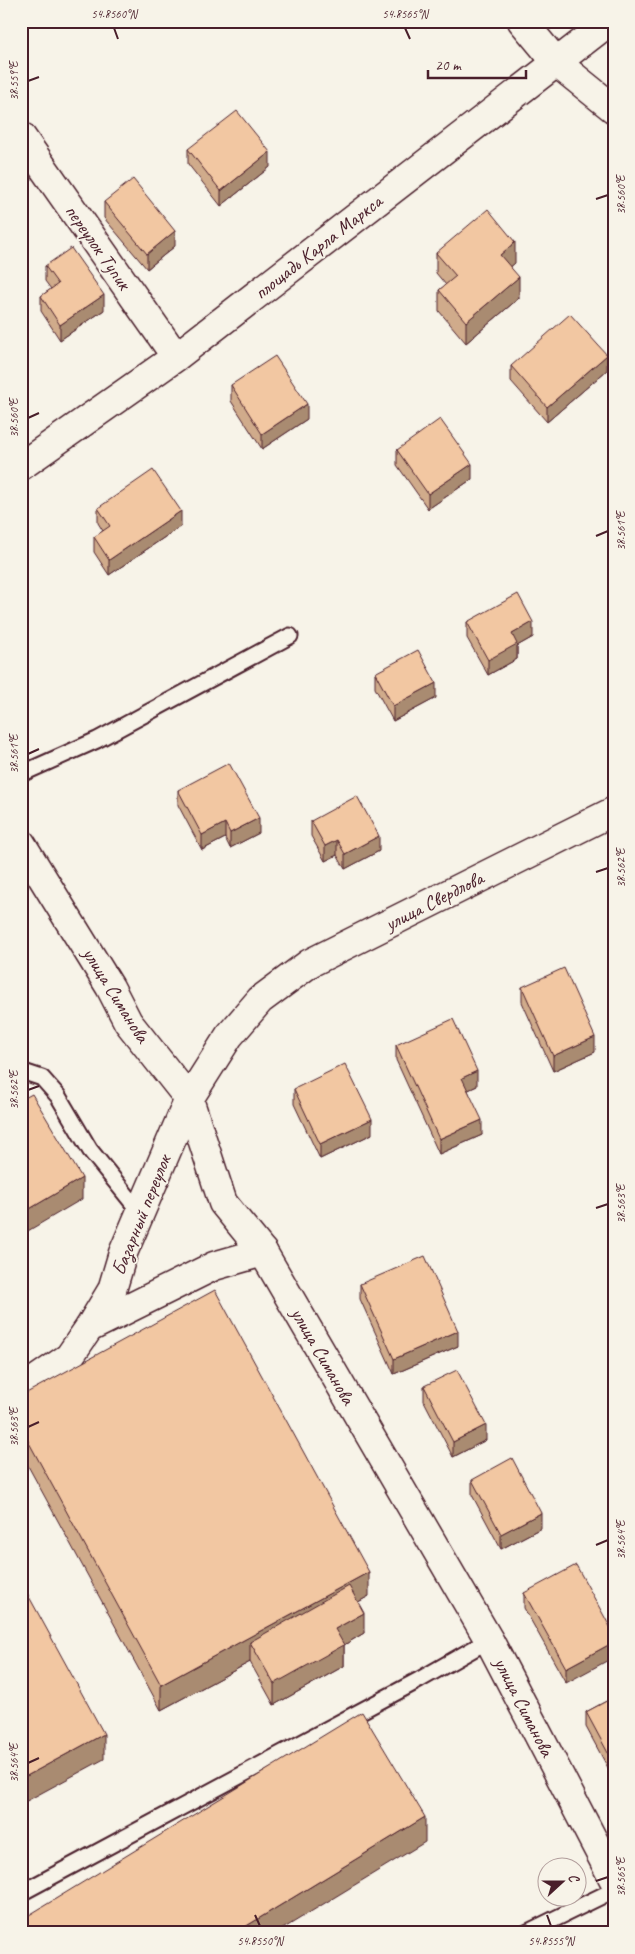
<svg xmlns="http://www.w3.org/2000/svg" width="635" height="1954" font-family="Caveat,sans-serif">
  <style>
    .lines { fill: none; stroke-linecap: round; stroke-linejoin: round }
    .service-casing { stroke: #4a1f2b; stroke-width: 19 }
    .minor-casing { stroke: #4a1f2b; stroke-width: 31 }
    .secondary-casing { stroke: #4a1f2b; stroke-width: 31 }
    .primary-casing { stroke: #4a1f2b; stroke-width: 31 }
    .service { stroke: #f7f3e8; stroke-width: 15 }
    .minor { stroke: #f7f3e8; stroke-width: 28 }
    .secondary { stroke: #f7f3e8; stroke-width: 28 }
    .primary { stroke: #f7f3e8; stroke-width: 28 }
    .wall { fill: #d0ab8b; stroke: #4a1f2b }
    .shaded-wall { fill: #a98b71; stroke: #4a1f2b }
    .building { fill: #f2c7a2; stroke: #4a1f2b }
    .ticks { fill: none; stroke: #4a1f2b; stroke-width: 2 }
    .labels { text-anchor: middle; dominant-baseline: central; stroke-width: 4; stroke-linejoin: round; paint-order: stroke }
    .street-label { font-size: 20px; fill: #4a1f2b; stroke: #f7f3e8 }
    .neatline { fill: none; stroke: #4a1f2b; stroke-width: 2 }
    .ticks-label { font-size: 12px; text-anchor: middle; fill: #4a1f2b }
  </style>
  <rect width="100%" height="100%" fill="#f7f3e8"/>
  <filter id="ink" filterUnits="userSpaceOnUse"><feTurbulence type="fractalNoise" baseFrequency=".02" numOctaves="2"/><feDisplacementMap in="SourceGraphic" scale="10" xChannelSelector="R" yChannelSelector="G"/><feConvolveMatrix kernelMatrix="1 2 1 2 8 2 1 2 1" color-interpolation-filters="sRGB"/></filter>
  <g filter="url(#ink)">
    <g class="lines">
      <defs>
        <path id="service" d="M 21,774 L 97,740 L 290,636
          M 21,1071 L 42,1078 L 58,1096 L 90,1150 L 140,1212
          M 21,1893 L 419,1680 L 489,1640
          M 526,1933 L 614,1890"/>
        <path id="minor" d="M 21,136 L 176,357
          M 21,466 L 176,357 L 610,21
          M 21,843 L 110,987 L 128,1022 L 189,1099"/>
        <path id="secondary" d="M 522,21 L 557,63 L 614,109
          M 89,1328 L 214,1266 L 263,1252
          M 21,1390 L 69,1357 L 89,1328 L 112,1290 L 123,1253 L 189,1099"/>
        <path id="primary" d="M 614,811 L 310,963 L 260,1000 L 229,1036 L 189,1099 L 223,1203 L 263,1252 L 489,1640 L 614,1880"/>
      </defs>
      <use href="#service" class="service-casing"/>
      <use href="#minor" class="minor-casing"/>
      <use href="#secondary" class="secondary-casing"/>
      <use href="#primary" class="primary-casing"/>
      <use href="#service" class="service"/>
      <use href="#minor" class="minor"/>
      <use href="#secondary" class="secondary"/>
      <use href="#primary" class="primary"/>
    </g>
    <path class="wall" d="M 188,149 L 270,167 L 221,206 L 188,164 Z
      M 104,202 L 175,246 L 147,269 L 104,218 Z
      M 436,253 L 515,263 L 510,267 L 519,298 L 466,343 L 439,311 L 439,290 L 446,285 L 436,273 Z
      M 45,266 L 104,310 L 60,340 L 41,311 L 41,296 L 51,289 L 45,281 Z
      M 511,366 L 607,370 L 547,422 L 511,381 Z
      M 231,385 L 307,419 L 262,449 L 231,401 Z
      M 397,450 L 472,479 L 428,509 L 397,465 Z
      M 98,508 L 181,526 L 109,575 L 94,552 L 94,537 L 103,531 L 98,523 Z
      M 467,622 L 533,637 L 517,646 L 517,659 L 488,675 L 467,638 Z
      M 375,673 L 436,698 L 393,721 L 375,688 Z
      M 178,790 L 259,833 L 230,848 L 225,838 L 202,850 L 178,805 Z
      M 311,821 L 379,851 L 345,869 L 337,855 L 325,861 L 311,836 Z
      M 522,987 L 595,1052 L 553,1071 L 522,1002 Z
      M 396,1045 L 477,1086 L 468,1090 L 482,1135 L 439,1154 L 396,1060 Z
      M 294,1089 L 372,1134 L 320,1159 L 294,1104 Z
      M 360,1284 L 458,1346 L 394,1374 L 360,1299 Z
      M 424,1386 L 486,1440 L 453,1457 L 424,1401 Z
      M 21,1396 L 369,1596 L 358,1602 L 364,1633 L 344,1645 L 344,1666 L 274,1705 L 250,1662 L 161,1710 L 21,1453 Z
      M 472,1480 L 541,1528 L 501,1549 L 472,1495 Z
      M 524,1593 L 614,1634 L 566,1683 L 524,1608 Z
      M 614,1697 L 614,1779 L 586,1727 L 586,1712 Z"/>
    <path class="shaded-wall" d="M 270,152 L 270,167 L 221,206 L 221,191 Z
      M 175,231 L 175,246 L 147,269 L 147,254 Z
      M 515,242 L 515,263 L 500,276 L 500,255 Z
      M 519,277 L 519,298 L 466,343 L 466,322 Z
      M 104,295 L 104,310 L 60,340 L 60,325 Z
      M 607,355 L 607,370 L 547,422 L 547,407 Z
      M 307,404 L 307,419 L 262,449 L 262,434 Z
      M 472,464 L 472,479 L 428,509 L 428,494 Z
      M 181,511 L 181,526 L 109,575 L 109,560 Z
      M 533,622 L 533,637 L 517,646 L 517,659 L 488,675 L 488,660 L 512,634 Z
      M 436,683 L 436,698 L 393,721 L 393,706 Z
      M 259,818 L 259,833 L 230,848 L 230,833 Z
      M 225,823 L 225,838 L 202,850 L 202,835 Z
      M 379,836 L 379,851 L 345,869 L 345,854 Z
      M 337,840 L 337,855 L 325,861 L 325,846 Z
      M 595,1037 L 595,1052 L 553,1071 L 553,1056 Z
      M 477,1071 L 477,1086 L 462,1093 L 462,1078 Z
      M 372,1119 L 372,1134 L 320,1159 L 320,1144 Z
      M 482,1120 L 482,1135 L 439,1154 L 439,1139 Z
      M 82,1178 L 82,1199 L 21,1235 L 21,1214 Z
      M 458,1331 L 458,1346 L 394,1374 L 394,1359 Z
      M 486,1425 L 486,1440 L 453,1457 L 453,1442 Z
      M 541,1513 L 541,1528 L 501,1549 L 501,1534 Z
      M 369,1572 L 369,1596 L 259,1657 L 250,1642 L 250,1662 L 161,1710 L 161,1685 Z
      M 364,1613 L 364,1633 L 344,1645 L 344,1666 L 274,1705 L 274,1684 L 335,1629 Z
      M 614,1642 L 614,1657 L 566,1683 L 566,1668 Z
      M 104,1734 L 104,1759 L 21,1804 L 21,1779 Z
      M 425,1817 L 425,1842 L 276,1933 L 235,1933 Z"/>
    <path class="building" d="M 237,111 L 270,152 L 221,191 L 188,149 Z
      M 133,179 L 175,231 L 147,254 L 104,202 Z
      M 488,209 L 515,242 L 500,255 L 519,277 L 466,322 L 439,290 L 456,276 L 436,253 Z
      M 71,248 L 104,295 L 60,325 L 41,296 L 58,284 L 45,266 Z
      M 570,314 L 607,355 L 547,407 L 511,366 Z
      M 275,356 L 307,404 L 262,434 L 231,385 Z
      M 440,419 L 472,464 L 428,494 L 397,450 Z
      M 153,470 L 181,511 L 109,560 L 94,537 L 110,526 L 98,508 Z
      M 518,594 L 533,622 L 512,634 L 517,644 L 488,660 L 467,622 Z
      M 418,650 L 436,683 L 393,706 L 375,673 Z
      M 229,763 L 259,818 L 230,833 L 225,823 L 202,835 L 178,790 Z
      M 357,796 L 379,836 L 345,854 L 337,840 L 325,846 L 311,821 Z
      M 564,968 L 595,1037 L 553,1056 L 522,987 Z
      M 453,1019 L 477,1071 L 462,1078 L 482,1120 L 439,1139 L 396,1045 Z
      M 345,1064 L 372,1119 L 320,1144 L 294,1089 Z
      M 32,1094 L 82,1178 L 21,1214 L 21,1100 Z
      M 425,1256 L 458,1331 L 394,1359 L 360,1284 Z
      M 215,1290 L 369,1572 L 161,1685 L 21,1428 L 21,1396 Z
      M 457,1370 L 486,1425 L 453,1442 L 424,1386 Z
      M 512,1458 L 541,1513 L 501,1534 L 472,1480 Z
      M 576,1565 L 614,1634 L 614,1642 L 566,1668 L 524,1593 Z
      M 21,1582 L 104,1734 L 21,1779 Z
      M 349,1586 L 364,1613 L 335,1629 L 344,1645 L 274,1684 L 250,1642 Z
      M 614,1697 L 614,1764 L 586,1712 Z
      M 362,1712 L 425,1817 L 235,1933 L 21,1933 L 21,1920 Z"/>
  </g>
  <path class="ticks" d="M 114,28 L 118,39M 405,28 L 410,39M 28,81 L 39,77M 596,199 L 608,195M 28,418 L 39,413M 596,536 L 608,531M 28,754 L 39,749M 596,872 L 608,868M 28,1090 L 39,1086M 596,1208 L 608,1204M 28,1427 L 39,1422M 596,1545 L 608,1540M 28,1763 L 39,1758M 596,1881 L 608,1877M 255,1915 L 260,1926M 547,1915 L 551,1926"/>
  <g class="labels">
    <g class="street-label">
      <text transform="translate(98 247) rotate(55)">переулок Тупик</text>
      <text transform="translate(318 247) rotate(-38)">площадь Карла Маркса</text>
      <text transform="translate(434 901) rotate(-27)">улица Свердлова</text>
      <text transform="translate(116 995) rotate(58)">улица Симанова</text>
      <text transform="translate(141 1215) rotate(-68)">Базарный переулок</text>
      <text transform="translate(323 1356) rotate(60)">улица Симанова</text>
      <text transform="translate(524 1707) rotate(63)">улица Симанова</text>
    </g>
  </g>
  <rect width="635" height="1954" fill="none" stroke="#f7f3e8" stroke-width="55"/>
  <g transform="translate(562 1882) rotate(69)"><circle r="24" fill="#f7f3e8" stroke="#b29e9c"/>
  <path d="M0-4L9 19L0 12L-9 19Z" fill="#4a1f2b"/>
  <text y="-8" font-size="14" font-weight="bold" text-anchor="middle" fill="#4a1f2b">С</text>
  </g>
  <path d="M428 70v8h98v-8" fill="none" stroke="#4a1f2b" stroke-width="2.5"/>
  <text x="435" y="70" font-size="15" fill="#4a1f2b" stroke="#f7f3e8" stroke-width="4" paint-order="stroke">20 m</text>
  <rect x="28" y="28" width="580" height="1898" class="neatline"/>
  <g class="ticks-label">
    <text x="114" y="18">54.8560°N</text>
    <text x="405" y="18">54.8565°N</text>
    <text transform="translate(14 81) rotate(-90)" y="4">38.559°E</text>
    <text transform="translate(621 195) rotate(-90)" y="4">38.560°E</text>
    <text transform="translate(14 418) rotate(-90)" y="4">38.560°E</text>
    <text transform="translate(621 531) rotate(-90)" y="4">38.561°E</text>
    <text transform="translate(14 754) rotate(-90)" y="4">38.561°E</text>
    <text transform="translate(621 868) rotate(-90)" y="4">38.562°E</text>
    <text transform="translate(14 1090) rotate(-90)" y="4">38.562°E</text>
    <text transform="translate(621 1204) rotate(-90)" y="4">38.563°E</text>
    <text transform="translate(14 1427) rotate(-90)" y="4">38.563°E</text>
    <text transform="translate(621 1540) rotate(-90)" y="4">38.564°E</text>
    <text transform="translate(14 1763) rotate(-90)" y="4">38.564°E</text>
    <text transform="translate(621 1877) rotate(-90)" y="4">38.565°E</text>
    <text x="260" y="1945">54.8550°N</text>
    <text x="551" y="1945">54.8555°N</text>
  </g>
</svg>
